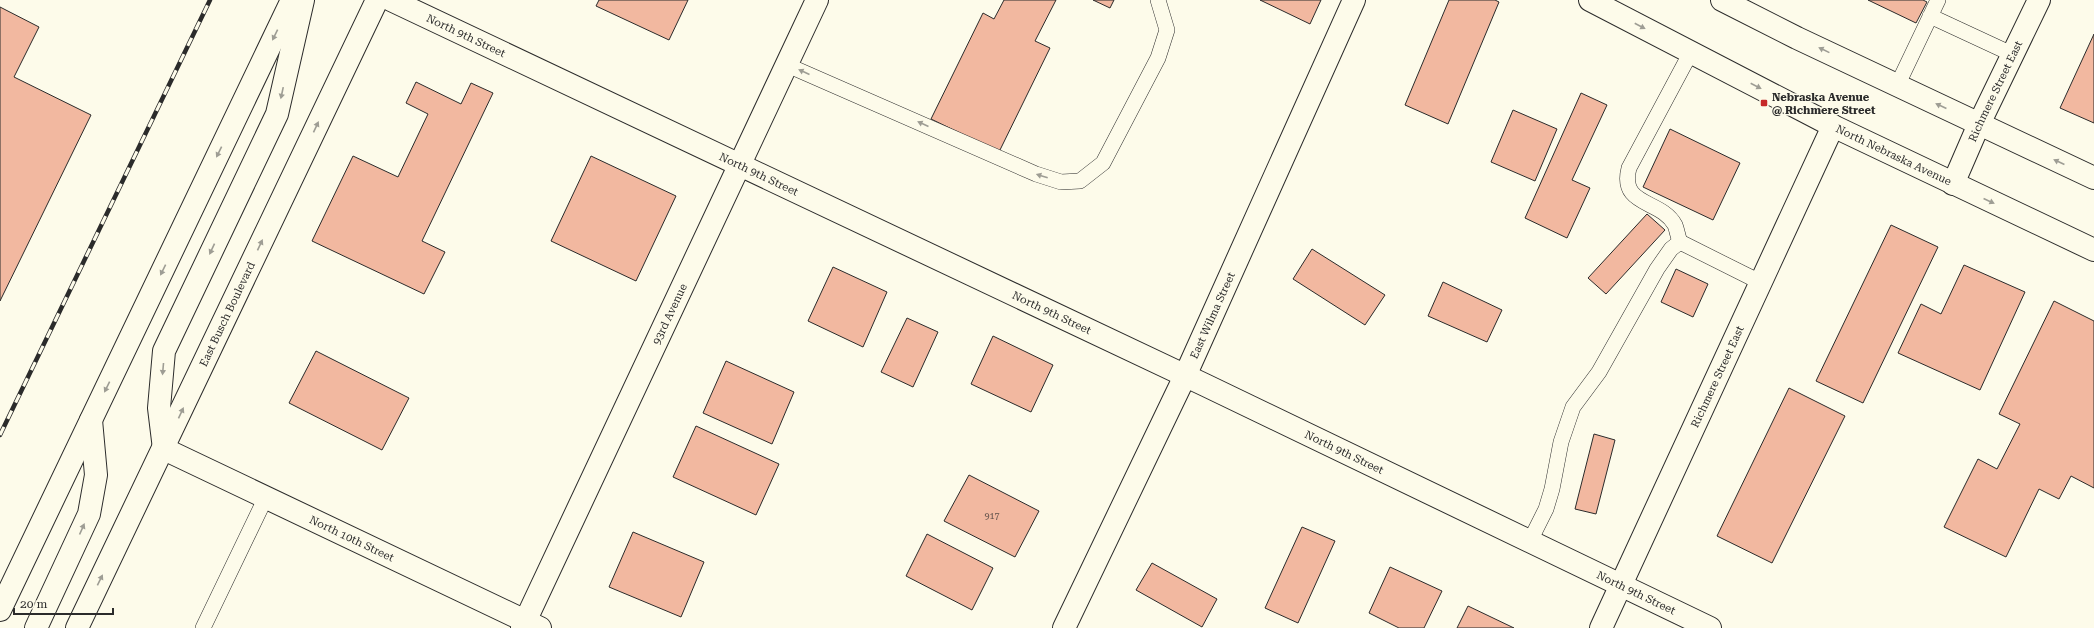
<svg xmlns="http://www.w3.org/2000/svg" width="2094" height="628" font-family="'Roboto Serif',serif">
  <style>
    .building { fill: #f2b8a0; stroke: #2b2b2b }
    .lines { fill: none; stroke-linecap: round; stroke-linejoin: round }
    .service-casing { stroke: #2b2b2b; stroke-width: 16 }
    .minor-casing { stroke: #2b2b2b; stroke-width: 24 }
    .primary-casing { stroke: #2b2b2b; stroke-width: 24 }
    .service { stroke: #fdfbea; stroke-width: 15 }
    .minor { stroke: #fdfbea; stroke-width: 22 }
    .primary { stroke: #fdfbea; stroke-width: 22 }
    .rail-casing { stroke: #2b2b2b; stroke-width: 4.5 }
    .rail { stroke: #fdfbea; stroke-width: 3; stroke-dasharray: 9; stroke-linecap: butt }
    .oneway { fill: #9e9d94 }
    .poi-dot { fill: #c62828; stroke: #fdfbea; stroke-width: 1.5 }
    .labels { text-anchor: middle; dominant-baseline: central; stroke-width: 3; stroke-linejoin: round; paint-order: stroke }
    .number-label { font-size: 9px; fill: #5d4e48 }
    .street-label { font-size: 11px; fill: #2b2b2b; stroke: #fdfbea }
    .poi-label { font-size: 11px; font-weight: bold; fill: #2b2b2b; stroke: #fdfbea; text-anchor: start }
  </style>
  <rect width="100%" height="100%" fill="#fdfbea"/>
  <path class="building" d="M 599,0 L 688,0 L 669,40 L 596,6 Z
    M 1004,0 L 1056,0 L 1035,41 L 1050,48 L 999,152 L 931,119 L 983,13 L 994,19 Z
    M 1093,0 L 1114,0 L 1110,8 Z
    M 1260,0 L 1321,0 L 1310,24 Z
    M 1449,0 L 1495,0 L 1499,2 L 1448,124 L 1405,105 Z
    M 1868,0 L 1923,0 L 1927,2 L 1916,23 Z
    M 0,7 L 39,27 L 14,77 L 91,115 L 0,301 Z
    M 2094,34 L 2094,123 L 2060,108 Z
    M 416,82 L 461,104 L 471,83 L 493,93 L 422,241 L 445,252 L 424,294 L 312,241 L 353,156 L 398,177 L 428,114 L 406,103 Z
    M 1581,93 L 1607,105 L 1572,180 L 1590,188 L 1567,238 L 1525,218 Z
    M 1513,110 L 1557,129 L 1535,181 L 1491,162 Z
    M 1670,129 L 1740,163 L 1713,220 L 1643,187 Z
    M 591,156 L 676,196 L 636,281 L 551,241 Z
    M 1647,214 L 1665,230 L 1606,294 L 1588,278 Z
    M 1891,225 L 1938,247 L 1863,403 L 1816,381 Z
    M 1312,249 L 1385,295 L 1365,325 L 1293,279 Z
    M 1964,265 L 2025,292 L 1980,390 L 1898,353 L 1921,304 L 1941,314 Z
    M 833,267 L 887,292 L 863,347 L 808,321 Z
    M 1676,269 L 1708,284 L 1693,317 L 1661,302 Z
    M 1443,282 L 1502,310 L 1487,342 L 1428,316 Z
    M 2054,301 L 2094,321 L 2094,488 L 2071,476 L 2059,499 L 2039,489 L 2006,557 L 1944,527 L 1978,459 L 1997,469 L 2020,424 L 1999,414 Z
    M 907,318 L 938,332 L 913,387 L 881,372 Z
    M 993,336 L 1053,365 L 1031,412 L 971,384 Z
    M 316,351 L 409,398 L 382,450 L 289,403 Z
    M 726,361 L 794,392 L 772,444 L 703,413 Z
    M 1789,388 L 1845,416 L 1772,563 L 1717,536 Z
    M 696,426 L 779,464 L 756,515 L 673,477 Z
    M 1594,434 L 1615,440 L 1596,514 L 1575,509 Z
    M 969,475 L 1039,511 L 1015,557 L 944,521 Z
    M 1302,527 L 1335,541 L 1298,623 L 1265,608 Z
    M 633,532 L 704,562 L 681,617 L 609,587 Z
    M 927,534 L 993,568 L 972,610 L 906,576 Z
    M 1152,563 L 1217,599 L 1202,627 L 1136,590 Z
    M 1390,567 L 1442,591 L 1424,628 L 1399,628 L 1369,613 Z
    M 1468,606 L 1514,628 L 1457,628 Z"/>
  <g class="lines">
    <defs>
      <path id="service" d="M 1930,16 L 2014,55
        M 787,65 L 1036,174 L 1061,182 L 1080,181 L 1103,163 L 1158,58 L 1167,30 L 1158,0
        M 1897,86 L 1938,0
        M 1680,242 C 1678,237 1677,230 1675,225 C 1661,199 1619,207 1629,168 L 1691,52
        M 1530,541 L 1546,509 L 1552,489 L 1561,442 L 1573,407 L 1599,372 L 1657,269 L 1671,249 L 1680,242 L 1760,282
        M 203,628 L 266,497"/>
      <g id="minor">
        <path id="s1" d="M 391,0 L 1205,385 L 1710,628"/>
        <path id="s2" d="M 1953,184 L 1979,124 L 2039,0"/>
        <path id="s3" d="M 164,449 L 540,628"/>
        <path id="s4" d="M 522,628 L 817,0"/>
        <path id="s5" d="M 1064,628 L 1185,376 L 1354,0"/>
        <path id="s6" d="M 1601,628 L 1833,126"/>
      </g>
      <g id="primary">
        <path id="s7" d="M 1590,0 L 1833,126 L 2094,250"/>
        <path d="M 1722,0 L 1797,38 L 2094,178"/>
        <path d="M 164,449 L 159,408 L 164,351 L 277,114 L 303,0"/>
        <path d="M 0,610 L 292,0"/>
        <path d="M 36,628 L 89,514 L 96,475 L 91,420"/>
        <path id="s8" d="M 77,628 L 377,0"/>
      </g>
    </defs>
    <use href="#service" class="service-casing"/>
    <use href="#minor" class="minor-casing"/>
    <use href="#primary" class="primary-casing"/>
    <use href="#service" class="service"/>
    <use href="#minor" class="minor"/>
    <use href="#primary" class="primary"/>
    <defs>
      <path id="rail" d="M 0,435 L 210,0"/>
    </defs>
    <use href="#rail" class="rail-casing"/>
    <use href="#rail" class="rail"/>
  </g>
  <defs><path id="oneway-solid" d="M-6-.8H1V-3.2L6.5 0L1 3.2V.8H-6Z"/></defs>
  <g class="oneway">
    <use href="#oneway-solid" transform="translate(1640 26) rotate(28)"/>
    <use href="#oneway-solid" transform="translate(275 35) rotate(116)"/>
    <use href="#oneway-solid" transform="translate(1824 50) rotate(-154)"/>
    <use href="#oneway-solid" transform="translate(804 72) rotate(-156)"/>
    <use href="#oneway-solid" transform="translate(1756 86) rotate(27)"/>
    <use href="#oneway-solid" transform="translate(282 93) rotate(102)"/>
    <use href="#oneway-solid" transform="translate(1941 106) rotate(-155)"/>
    <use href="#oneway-solid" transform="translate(923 124) rotate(-156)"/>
    <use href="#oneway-solid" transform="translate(316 127) rotate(-65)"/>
    <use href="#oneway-solid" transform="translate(219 152) rotate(116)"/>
    <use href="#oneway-solid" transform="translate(2059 162) rotate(-155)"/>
    <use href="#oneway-solid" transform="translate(1042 176) rotate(-162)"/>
    <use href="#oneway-solid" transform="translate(1989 201) rotate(25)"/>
    <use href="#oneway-solid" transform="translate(260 245) rotate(-65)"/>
    <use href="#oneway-solid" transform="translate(212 249) rotate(115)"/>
    <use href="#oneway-solid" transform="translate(163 270) rotate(116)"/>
    <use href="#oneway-solid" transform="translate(163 369) rotate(95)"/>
    <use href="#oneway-solid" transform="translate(107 387) rotate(116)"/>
    <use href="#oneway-solid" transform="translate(181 413) rotate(-65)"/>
    <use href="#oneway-solid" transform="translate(82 529) rotate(-66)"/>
    <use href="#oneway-solid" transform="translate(100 580) rotate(-64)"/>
  </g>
  <rect class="poi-dot" x="1760" y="99" width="8" height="8" rx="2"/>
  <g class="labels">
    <g class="number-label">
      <text x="992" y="516">917</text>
    </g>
    <g class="street-label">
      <text stroke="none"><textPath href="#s1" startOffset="83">North 9th Street</textPath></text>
      <text stroke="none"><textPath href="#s2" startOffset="102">Richmere Street East</textPath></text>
      <text stroke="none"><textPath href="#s7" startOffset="341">North Nebraska Avenue</textPath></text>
      <text stroke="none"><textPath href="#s1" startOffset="407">North 9th Street</textPath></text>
      <text stroke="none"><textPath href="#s1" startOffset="731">North 9th Street</textPath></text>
      <text stroke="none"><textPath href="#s8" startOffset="348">East Busch Boulevard</textPath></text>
      <text stroke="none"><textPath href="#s4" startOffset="347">93rd Avenue</textPath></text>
      <text stroke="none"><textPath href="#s5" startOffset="346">East Wilma Street</textPath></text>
      <text stroke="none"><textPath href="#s6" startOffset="277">Richmere Street East</textPath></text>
      <text stroke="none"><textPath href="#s1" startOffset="1055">North 9th Street</textPath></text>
      <text stroke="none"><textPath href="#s3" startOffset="208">North 10th Street</textPath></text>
      <text stroke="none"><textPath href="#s1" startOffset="1379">North 9th Street</textPath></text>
    </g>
    <g class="poi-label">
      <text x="1772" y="97">Nebraska Avenue<tspan x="1772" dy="13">@ Richmere Street</tspan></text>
    </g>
  </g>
  <path d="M14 608v6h99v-6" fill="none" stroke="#2b2b2b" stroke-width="2"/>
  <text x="20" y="608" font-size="12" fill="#2b2b2b" stroke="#fdfbea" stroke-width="3" paint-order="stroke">20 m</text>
</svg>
